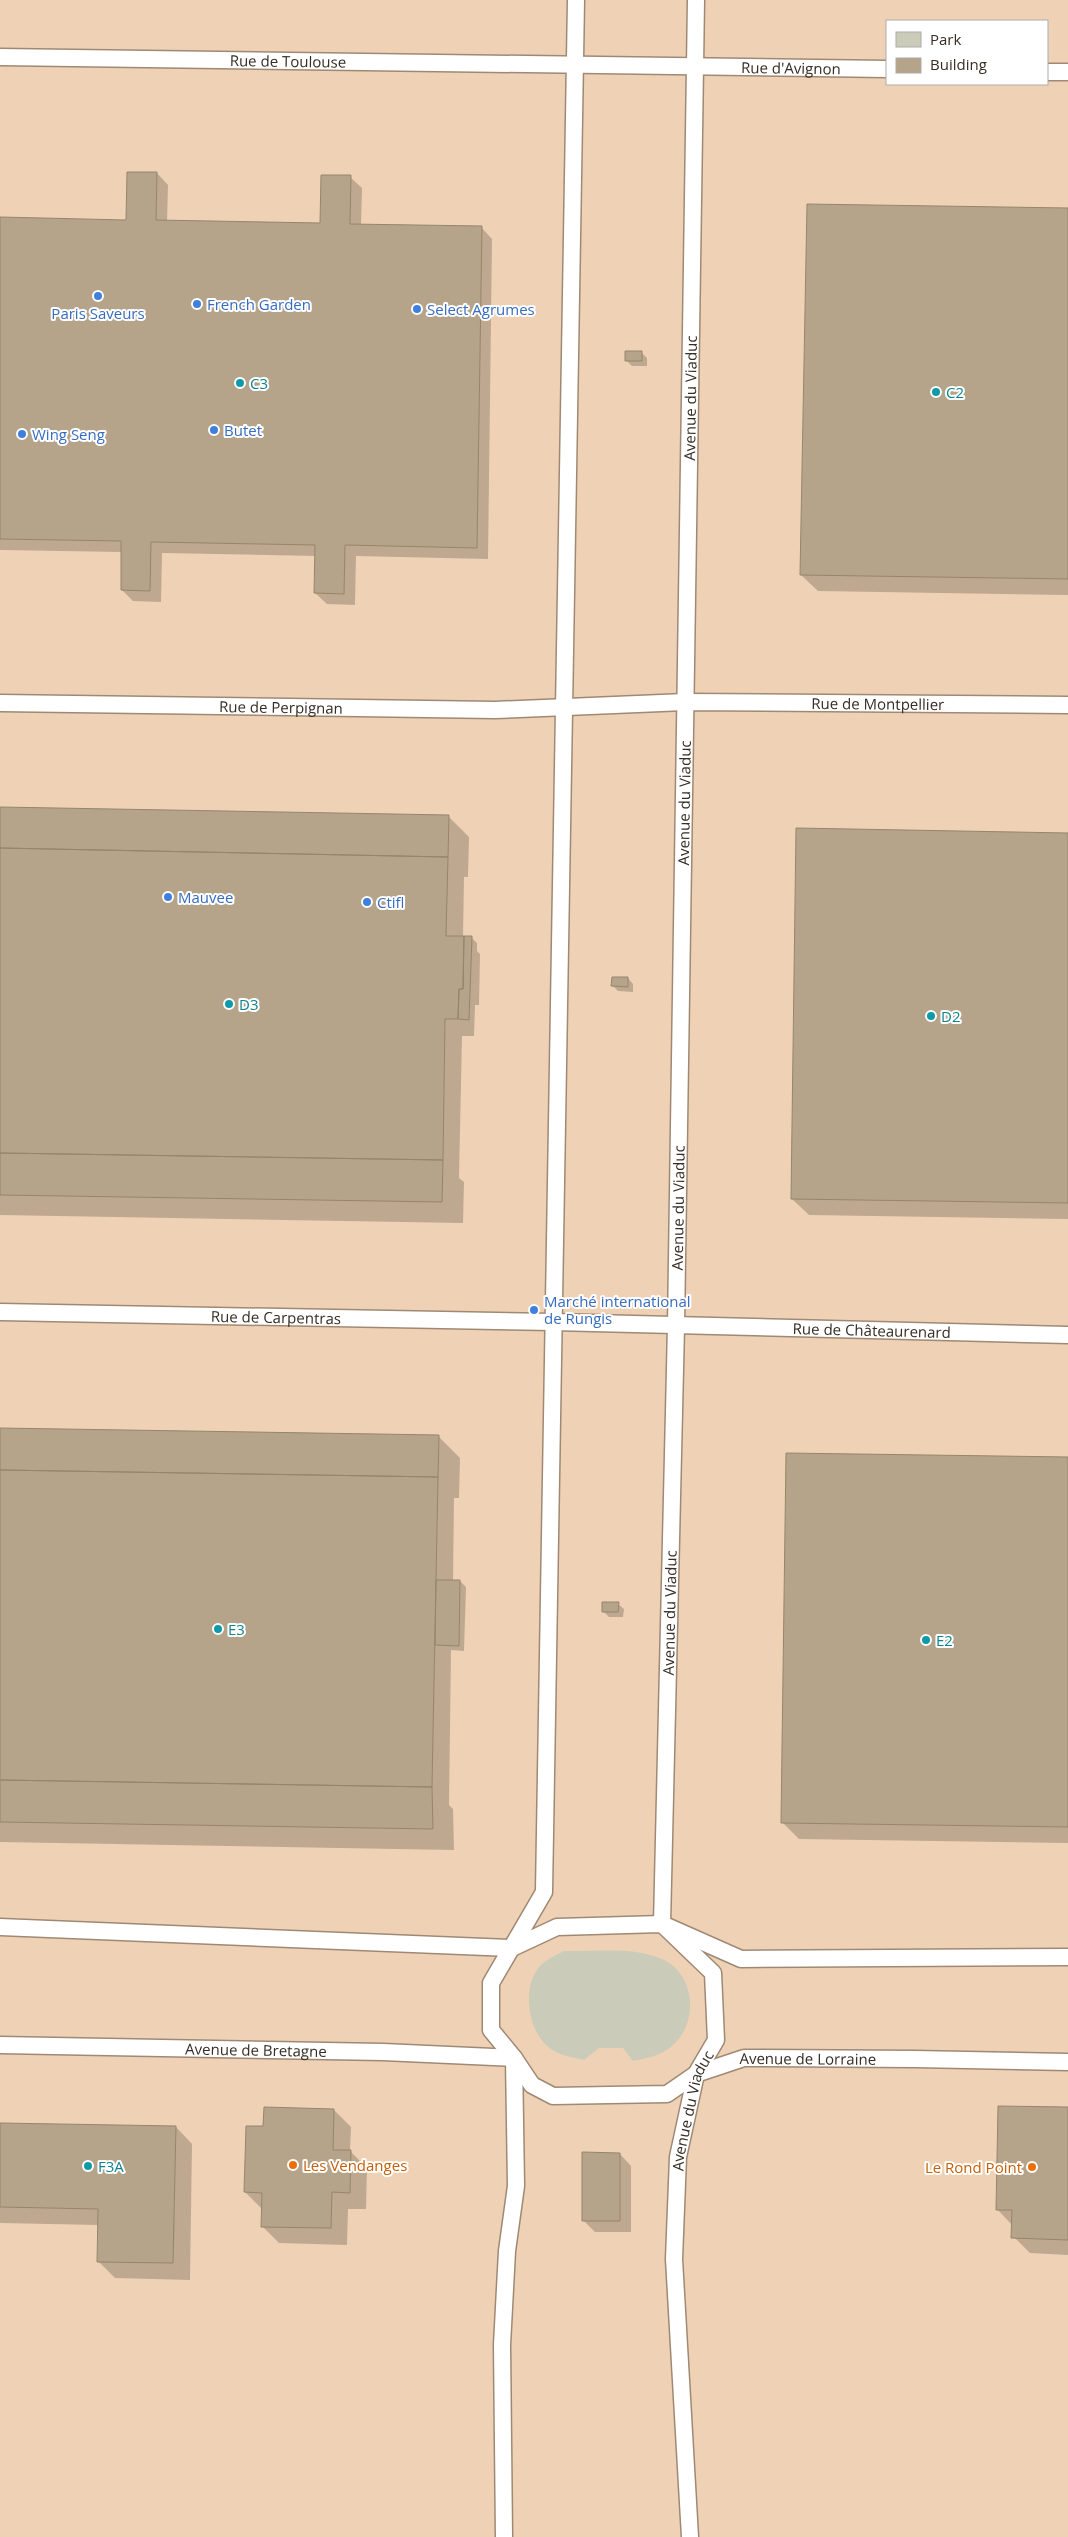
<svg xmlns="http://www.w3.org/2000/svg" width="1068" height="2537" font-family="'Open Sans',sans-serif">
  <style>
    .built { fill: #efd2b5; fill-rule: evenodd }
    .green { fill: #caccb9 }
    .shadow { fill: #0003 }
    .building { fill: #b5a38a; stroke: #96856d }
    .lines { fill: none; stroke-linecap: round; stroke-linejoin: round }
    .service-casing { stroke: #9f8974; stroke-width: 19 }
    .service { stroke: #fff; stroke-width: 16 }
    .shop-dot { fill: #3f7fe0; stroke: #fff; stroke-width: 2 }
    .culture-dot { fill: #0f9aa8; stroke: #fff; stroke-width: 2 }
    .food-dot { fill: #e8710a; stroke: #fff; stroke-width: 2 }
    .labels { text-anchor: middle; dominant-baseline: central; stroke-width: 4; stroke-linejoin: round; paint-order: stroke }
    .street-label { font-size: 15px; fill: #362d24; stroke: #fff }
    .shop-label { font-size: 15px; fill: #366cbe; stroke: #fff; text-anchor: start }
    .culture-label { font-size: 15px; fill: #0d838f; stroke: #fff; text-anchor: start }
    .food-label { font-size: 15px; fill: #c56008; stroke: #fff; text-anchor: start }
  </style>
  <rect width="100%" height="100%" fill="#f5ddc6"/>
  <path class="built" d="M 0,0 L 1068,0 L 1068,2537 L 0,2537 ZM 887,21 L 1047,21 L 1047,84 L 887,84 Z"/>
  <path class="green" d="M 564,1951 C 595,1952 633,1946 662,1959 C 696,1974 699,2023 672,2046 C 660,2056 648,2058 633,2061 L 623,2048 L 599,2048 L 584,2060 C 572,2057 561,2056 551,2049 C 530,2035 523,1997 534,1975 C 540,1962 552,1957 564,1951 Z"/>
  <path class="shadow" d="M 157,173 L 168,185 L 167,222 L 321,224 L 350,177 L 362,188 L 361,225 L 481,227 L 492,239 L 488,559 L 356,556 L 355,605 L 327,604 L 315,593 L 316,556 L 162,553 L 161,602 L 133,601 L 122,590 L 122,552 L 0,550 L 0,219 L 128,221 Z
    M 1068,210 L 1068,595 L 818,591 L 801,575 Z
    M 641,352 L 647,358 L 647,366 L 632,366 L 626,360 Z
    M 0,808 L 448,816 L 469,837 L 468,877 L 464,877 L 463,937 L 472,938 L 477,943 L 477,951 L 480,954 L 479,1005 L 475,1005 L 474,1036 L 462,1036 L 459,1178 L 464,1182 L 463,1223 L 0,1215 Z
    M 1068,834 L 1068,1219 L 809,1215 L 792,1199 Z
    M 628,978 L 633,984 L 633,992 L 618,991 L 612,985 Z
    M 0,1430 L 439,1437 L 460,1458 L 459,1498 L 454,1498 L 453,1581 L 460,1581 L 466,1587 L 464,1651 L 451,1650 L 449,1805 L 453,1809 L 454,1850 L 0,1842 Z
    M 1068,1458 L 1068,1843 L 799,1839 L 782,1822 Z
    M 618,1604 L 624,1609 L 623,1617 L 609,1617 L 603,1611 Z
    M 1068,2109 L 1068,2255 L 1030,2253 L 1013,2236 L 1013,2226 L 997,2209 Z
    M 334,2110 L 351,2127 L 350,2151 L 367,2168 L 366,2209 L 348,2209 L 347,2245 L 279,2243 L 263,2227 L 262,2209 L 245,2192 L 265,2128 Z
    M 0,2124 L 176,2127 L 192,2144 L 190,2280 L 115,2278 L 99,2262 L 99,2225 L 0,2223 Z
    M 620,2154 L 631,2166 L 631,2232 L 595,2232 L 583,2220 Z"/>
  <path class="building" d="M 127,172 L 157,172 L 156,220 L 320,223 L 321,175 L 351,175 L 350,224 L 482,226 L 477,548 L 345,545 L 344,594 L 314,593 L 315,545 L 151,542 L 150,591 L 121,590 L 121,541 L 0,539 L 0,217 L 126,220 Z
    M 807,204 L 1068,208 L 1068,579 L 800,575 Z
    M 625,351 L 642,351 L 642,361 L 625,361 Z
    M 0,807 L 449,815 L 448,857 L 0,848 Z
    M 796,828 L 1068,833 L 1068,1203 L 791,1199 Z
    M 0,848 L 448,857 L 446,936 L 464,936 L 463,989 L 459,989 L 458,1019 L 445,1019 L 443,1160 L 0,1153 Z
    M 464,936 L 472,936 L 469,1020 L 458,1019 L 459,989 L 463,989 Z
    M 612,977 L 628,977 L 628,987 L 611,986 Z
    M 0,1153 L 443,1160 L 442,1202 L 0,1195 Z
    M 0,1428 L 439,1435 L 438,1477 L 0,1470 Z
    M 786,1453 L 1068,1457 L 1068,1827 L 781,1823 Z
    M 0,1470 L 438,1477 L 432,1787 L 0,1780 Z
    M 436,1580 L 460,1580 L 459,1646 L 435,1645 Z
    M 602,1602 L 619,1602 L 618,1612 L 602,1612 Z
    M 0,1780 L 432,1787 L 433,1829 L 0,1822 Z
    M 998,2106 L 1068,2107 L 1068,2240 L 1011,2238 L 1012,2210 L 996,2210 Z
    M 264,2107 L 334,2109 L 333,2150 L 351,2150 L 350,2193 L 332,2192 L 331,2228 L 261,2227 L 262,2193 L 244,2192 L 246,2126 L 263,2126 Z
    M 0,2123 L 176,2126 L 173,2263 L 97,2262 L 98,2209 L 0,2207 Z
    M 582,2152 L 620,2153 L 620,2221 L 582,2221 Z"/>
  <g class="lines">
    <defs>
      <g id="service">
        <path id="s1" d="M 0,57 L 887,69"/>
        <path d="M 1047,72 L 1068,72"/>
        <path id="s2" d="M 0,703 L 495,710 L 685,702 L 1068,705"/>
        <path id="s3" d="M 0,1312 L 553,1322 L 1068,1335"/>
        <path d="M 0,1927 L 512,1948 L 557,1927 L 662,1924 L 741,1959 L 1068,1957"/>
        <path id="s4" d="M 0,2045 L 383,2052 L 514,2058 L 532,2085 L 553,2096 L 667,2094 L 696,2074 L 744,2058 L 915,2059 L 1068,2062"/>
        <path d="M 504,2537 L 502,2345 L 507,2251 L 516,2186 L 514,2058 L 491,2030 L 491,1983 L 544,1892 L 576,0"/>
        <path id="s5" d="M 690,2537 L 674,2259 L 678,2157 L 696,2074 L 716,2040 L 713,1973 L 662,1924 L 676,1326 L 696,0"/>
      </g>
    </defs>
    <use href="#service" class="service-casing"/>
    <use href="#service" class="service"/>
  </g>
  <g class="shop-dot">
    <circle cx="98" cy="296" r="5"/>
    <circle cx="197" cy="304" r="5"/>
    <circle cx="417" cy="309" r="5"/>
    <circle cx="214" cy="430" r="5"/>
    <circle cx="22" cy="434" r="5"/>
    <circle cx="168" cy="897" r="5"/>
    <circle cx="367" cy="902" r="5"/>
    <circle cx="534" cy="1310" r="5"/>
  </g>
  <g class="culture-dot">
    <circle cx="240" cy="383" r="5"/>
    <circle cx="936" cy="392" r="5"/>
    <circle cx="229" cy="1004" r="5"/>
    <circle cx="931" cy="1016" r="5"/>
    <circle cx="218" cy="1629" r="5"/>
    <circle cx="926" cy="1640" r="5"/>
    <circle cx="88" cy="2166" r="5"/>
  </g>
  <g class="food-dot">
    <circle cx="293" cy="2165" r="5"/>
    <circle cx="1032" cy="2167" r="5"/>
  </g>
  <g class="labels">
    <g class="street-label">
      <text stroke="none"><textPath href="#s1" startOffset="288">Rue de Toulouse</textPath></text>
      <text stroke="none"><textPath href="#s1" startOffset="791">Rue d'Avignon</textPath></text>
      <text stroke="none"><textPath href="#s5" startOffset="2169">Avenue du Viaduc</textPath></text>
      <text stroke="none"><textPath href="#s2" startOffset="878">Rue de Montpellier</textPath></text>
      <text stroke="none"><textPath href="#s2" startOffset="281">Rue de Perpignan</textPath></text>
      <text stroke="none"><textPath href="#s5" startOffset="1764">Avenue du Viaduc</textPath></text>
      <text stroke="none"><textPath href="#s5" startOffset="1359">Avenue du Viaduc</textPath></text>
      <text stroke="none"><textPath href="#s3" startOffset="276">Rue de Carpentras</textPath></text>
      <text stroke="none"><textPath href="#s3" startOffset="872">Rue de Châteaurenard</textPath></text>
      <text stroke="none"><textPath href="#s5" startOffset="954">Avenue du Viaduc</textPath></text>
      <text stroke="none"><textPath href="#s4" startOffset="256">Avenue de Bretagne</textPath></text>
      <text stroke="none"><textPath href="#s4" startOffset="834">Avenue de Lorraine</textPath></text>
      <text stroke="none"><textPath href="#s5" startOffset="429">Avenue du Viaduc</textPath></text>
    </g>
    <g class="shop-label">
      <text x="207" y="304">French Garden</text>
      <text x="427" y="309">Select Agrumes</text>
      <text x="98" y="313" text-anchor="middle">Paris Saveurs</text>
      <text x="224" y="430">Butet</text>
      <text x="32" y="434">Wing Seng</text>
      <text x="178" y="897">Mauvee</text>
      <text x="377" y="902">Ctifl</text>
      <text x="544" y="1301">Marché international<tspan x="544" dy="17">de Rungis</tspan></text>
    </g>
    <g class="culture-label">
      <text x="250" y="383">C3</text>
      <text x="946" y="392">C2</text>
      <text x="239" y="1004">D3</text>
      <text x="941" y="1016">D2</text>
      <text x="228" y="1629">E3</text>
      <text x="936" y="1640">E2</text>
      <text x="98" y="2166">F3A</text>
    </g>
    <g class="food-label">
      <text x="303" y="2165">Les Vendanges</text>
      <text x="1022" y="2167" text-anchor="end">Le Rond Point</text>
    </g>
  </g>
  <rect x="886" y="20" width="162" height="65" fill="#ffffff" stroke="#afaba7"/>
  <rect x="896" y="32" width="25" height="15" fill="#caccb9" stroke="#afaba7"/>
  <text x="930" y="45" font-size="15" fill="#362d24">Park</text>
  <rect x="896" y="58" width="25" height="15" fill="#b5a38a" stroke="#afaba7"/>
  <text x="930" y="70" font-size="15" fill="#362d24">Building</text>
</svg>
